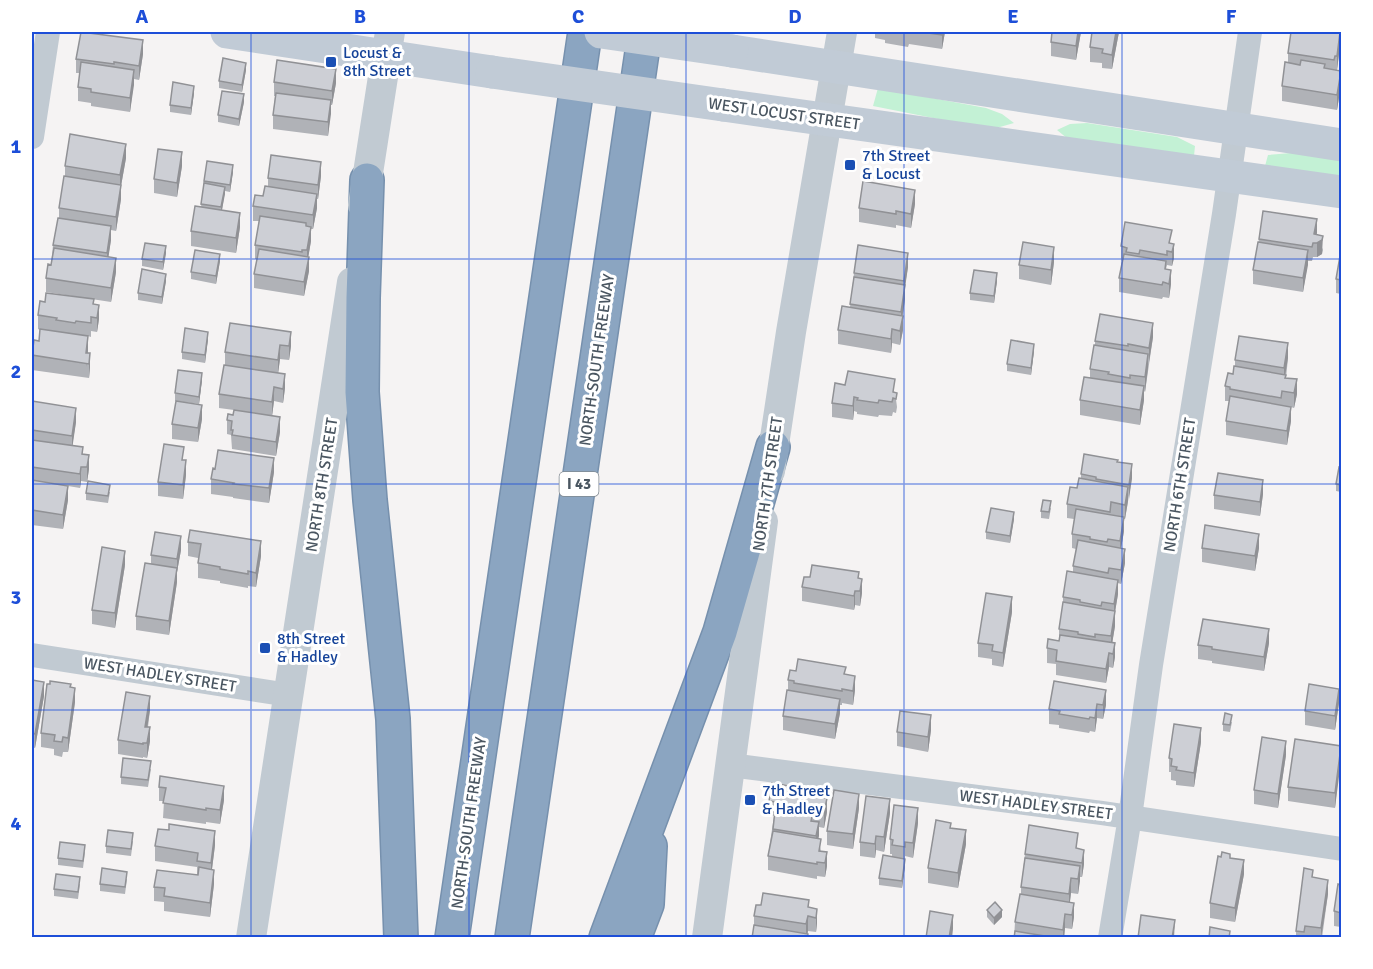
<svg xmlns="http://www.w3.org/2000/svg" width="1373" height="969" font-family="Signika,sans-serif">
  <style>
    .green { fill: #c3f1d5 }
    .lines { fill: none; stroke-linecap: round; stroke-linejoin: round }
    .motorway-casing { stroke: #7690ad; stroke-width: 36 }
    .minor { stroke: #c1cad2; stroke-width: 24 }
    .tertiary { stroke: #c1cad2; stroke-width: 30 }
    .secondary { stroke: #c1cbd6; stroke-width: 33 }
    .motorway { stroke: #8ba5c1; stroke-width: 33 }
    .secondary-bridge { stroke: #c1cbd6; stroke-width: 33 }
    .wall { fill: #b0b2b7 }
    .shaded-wall { fill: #909195 }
    .building { fill: #cdcfd5; stroke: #909195; stroke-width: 1.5 }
    .grid { fill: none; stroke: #1d4ed8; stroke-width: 1.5; stroke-opacity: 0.55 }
    .transit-dot { fill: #1a4fb4; stroke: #fff; stroke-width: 2 }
    .labels { text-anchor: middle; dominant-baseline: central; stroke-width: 6; stroke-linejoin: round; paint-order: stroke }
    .shield { fill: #fff; stroke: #808990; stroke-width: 1.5 }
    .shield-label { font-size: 15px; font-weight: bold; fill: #4a5661 }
    .transit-label { font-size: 16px; fill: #164399; stroke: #fff; text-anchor: start }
    .street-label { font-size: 16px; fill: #4a5661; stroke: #fff }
    .neatline { fill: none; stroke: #1d4ed8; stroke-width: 2 }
    .grid-label { font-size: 20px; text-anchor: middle; font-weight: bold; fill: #1d4ed8 }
  </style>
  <rect width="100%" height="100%" fill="#f5f3f3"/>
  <path class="green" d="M 878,88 L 986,108 L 1002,114 L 1014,123 L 1000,127 L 983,128 L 873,106 Z
    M 1087,123 L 1177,137 L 1195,146 L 1194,156 L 1068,139 L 1057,130 L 1070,124 Z
    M 1291,153 L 1341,160 L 1341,183 L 1265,166 L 1268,155 Z"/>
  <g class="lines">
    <defs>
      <path id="motorway" d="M 367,180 L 363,298 L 362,392 L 370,500 L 393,719 L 401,938
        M 452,938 L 585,32
        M 512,938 L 645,32
        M 606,938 L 720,632 L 773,447
        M 634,938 L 647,904 L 650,846"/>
    </defs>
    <use href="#motorway" class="motorway-casing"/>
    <path class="minor" d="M 32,137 L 48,32
      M 32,655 L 289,695
      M 730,765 L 1102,813 L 1342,849
      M 1110,938 L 1130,817 L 1151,665 L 1224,214 L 1250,32"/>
    <path class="tertiary" d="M 363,205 L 390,32
      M 770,471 L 791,332 L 842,32
      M 251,938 L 352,282
      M 707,938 L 763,521"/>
    <path class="secondary" d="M 227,32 L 492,72
      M 732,51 L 1342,145
      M 723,105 L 1342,192"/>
    <use href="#motorway" class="motorway"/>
    <path class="secondary-bridge" d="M 601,32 L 732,51
      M 492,72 L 723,105"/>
  </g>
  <path class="wall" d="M 875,32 L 945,32 L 942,49 L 909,44 L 908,47 L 885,43 L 885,40 L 875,38 Z
    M 1052,32 L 1081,32 L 1076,60 L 1051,56 L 1051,42 Z
    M 1119,32 L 1112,69 L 1102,68 L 1102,63 L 1090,62 L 1090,47 Z
    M 1291,32 L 1340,32 L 1340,46 L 1337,70 L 1341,85 L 1337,110 L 1282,101 L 1282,86 L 1288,63 L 1288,53 Z
    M 143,54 L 139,80 L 134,79 L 130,112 L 91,106 L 91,103 L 78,101 L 78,87 L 80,73 L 76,73 L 76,59 Z
    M 246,70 L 242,92 L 219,88 L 219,81 Z
    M 274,82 L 336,83 L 332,105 L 331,105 L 328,136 L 273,129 L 273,115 L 275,96 L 274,96 Z
    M 194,93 L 191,115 L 170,112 L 170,105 Z
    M 244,102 L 239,126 L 218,122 L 218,115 Z
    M 126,158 L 121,186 L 121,199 L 116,231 L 111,230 L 111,240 L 108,257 L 116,272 L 111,302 L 46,292 L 46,278 L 51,265 L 53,245 L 59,218 L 59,208 L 65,176 L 65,166 Z
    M 182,166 L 177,197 L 154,193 L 154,179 Z
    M 233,172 L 230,192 L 225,191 L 222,210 L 240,227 L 236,253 L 191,246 L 191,231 L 201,207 L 204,181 Z
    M 321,176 L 318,199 L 317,199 L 317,208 L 313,229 L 311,229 L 311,241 L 308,257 L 309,271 L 304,296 L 254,288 L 254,274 L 257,259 L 255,259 L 255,245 L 259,221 L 253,221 L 253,206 L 263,196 L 268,186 L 268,178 Z
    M 915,204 L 911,228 L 896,225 L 896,228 L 859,222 L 859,208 Z
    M 1317,235 L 1323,250 L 1322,254 L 1317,257 L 1313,257 L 1312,261 L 1308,261 L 1303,292 L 1253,284 L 1253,270 L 1259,239 Z
    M 1172,244 L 1174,258 L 1172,266 L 1167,265 L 1166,269 L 1171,284 L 1169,298 L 1163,297 L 1162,299 L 1119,292 L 1119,278 L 1122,261 L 1121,260 L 1121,246 Z
    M 166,253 L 163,270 L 142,266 L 142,259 Z
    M 1341,256 L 1341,294 L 1336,293 L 1336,279 Z
    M 220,261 L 216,284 L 191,279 L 191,272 Z
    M 1054,262 L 1051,285 L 1019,279 L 1019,265 Z
    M 908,267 L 905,285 L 905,299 L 903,316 L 903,330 L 900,345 L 892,343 L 891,353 L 838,344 L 838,330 L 850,307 L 854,273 Z
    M 166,281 L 162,304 L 138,300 L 138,293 Z
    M 997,281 L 994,303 L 970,300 L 970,293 Z
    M 94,304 L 99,319 L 97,332 L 91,331 L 91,337 L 88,336 L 88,353 L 90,367 L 89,378 L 32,370 L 32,353 L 39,341 L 40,330 L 38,329 L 38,315 Z
    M 230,323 L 291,346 L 289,360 L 280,359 L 278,373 L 285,388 L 283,403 L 274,401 L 272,416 L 280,432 L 276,456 L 232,449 L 231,435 L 227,434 L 227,420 L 233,415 L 234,410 L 219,408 L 219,394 L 225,365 L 225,352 Z
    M 1153,337 L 1145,392 L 1144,391 L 1144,400 L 1140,425 L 1080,415 L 1080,400 L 1090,378 L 1090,369 L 1095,345 L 1095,341 Z
    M 208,339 L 205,363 L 182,359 L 182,352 Z
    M 1034,351 L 1031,375 L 1007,371 L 1007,364 Z
    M 1288,358 L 1286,378 L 1297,394 L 1294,408 L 1291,407 L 1291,421 L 1287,445 L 1226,435 L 1226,421 L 1229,401 L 1225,401 L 1225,386 L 1233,374 L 1235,367 L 1235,360 Z
    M 202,380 L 199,404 L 175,401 L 175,393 Z
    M 835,383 L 895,392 L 897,407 L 896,413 L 893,412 L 892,416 L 879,415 L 878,417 L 857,414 L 857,412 L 854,411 L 853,420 L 832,417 L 832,403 Z
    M 32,401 L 76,422 L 72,446 L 83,454 L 89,469 L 87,482 L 81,481 L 80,488 L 68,486 L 68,500 L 63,529 L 32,525 Z
    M 202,419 L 198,442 L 172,439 L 172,424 Z
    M 184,460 L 186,475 L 183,499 L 158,496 L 158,482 Z
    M 1118,462 L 1132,478 L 1125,519 L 1124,519 L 1124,531 L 1121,548 L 1125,563 L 1121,584 L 1118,583 L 1118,594 L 1115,612 L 1115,626 L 1112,643 L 1115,657 L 1113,668 L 1109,667 L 1106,683 L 1056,675 L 1056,664 L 1047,663 L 1047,648 L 1059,641 L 1059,629 L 1063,605 L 1063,597 L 1073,572 L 1073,566 L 1076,549 L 1072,548 L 1072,534 L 1074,519 L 1067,518 L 1067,504 L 1077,488 L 1081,478 L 1081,474 Z
    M 1341,468 L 1341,492 L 1336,491 L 1336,484 Z
    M 274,472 L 269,503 L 233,498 L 233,497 L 211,494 L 211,479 Z
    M 110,492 L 108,503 L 86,500 L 86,493 Z
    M 1263,494 L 1260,516 L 1214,509 L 1214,495 Z
    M 1051,508 L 1049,519 L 1041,518 L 1041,511 Z
    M 1014,519 L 1010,543 L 986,539 L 986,532 Z
    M 188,542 L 261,556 L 256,587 L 248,586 L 248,588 L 220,583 L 220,581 L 198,578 L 198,558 L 188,556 Z
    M 1202,548 L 1259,548 L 1255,571 L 1202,562 Z
    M 181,550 L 177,572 L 177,582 L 169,635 L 136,630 L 136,616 L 151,564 L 151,555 Z
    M 125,565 L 115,628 L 92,624 L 92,610 Z
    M 810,577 L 859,578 L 862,593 L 860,606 L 855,605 L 854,610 L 802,601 L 802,587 Z
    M 1012,612 L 1003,667 L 992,665 L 992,659 L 978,657 L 978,643 Z
    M 1269,643 L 1264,671 L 1212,663 L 1212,661 L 1198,659 L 1198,645 Z
    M 796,671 L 846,674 L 855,690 L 853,705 L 842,703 L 842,705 L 840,705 L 840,713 L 835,739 L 783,730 L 783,716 L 788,690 L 788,680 Z
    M 32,680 L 44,696 L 35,748 L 32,747 Z
    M 1054,681 L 1106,705 L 1103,719 L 1097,718 L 1095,732 L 1090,731 L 1089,733 L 1059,728 L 1059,725 L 1049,724 L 1049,709 Z
    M 71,687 L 75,702 L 68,752 L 63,752 L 62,757 L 54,755 L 54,749 L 41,747 L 41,733 Z
    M 1339,703 L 1335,730 L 1305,725 L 1305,711 Z
    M 150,710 L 148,727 L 150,741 L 147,758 L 143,757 L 143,758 L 118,754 L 118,740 Z
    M 1232,722 L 1230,732 L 1223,731 L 1223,724 Z
    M 931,730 L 928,752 L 897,746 L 897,732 Z
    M 1201,742 L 1194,787 L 1176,785 L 1176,781 L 1171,780 L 1171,772 L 1169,772 L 1169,758 Z
    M 1341,746 L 1335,808 L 1288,801 L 1288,787 Z
    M 1286,755 L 1278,808 L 1254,804 L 1254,790 Z
    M 151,769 L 148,787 L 121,784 L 121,777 Z
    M 160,776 L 224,800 L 220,824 L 206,822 L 206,824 L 163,818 L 164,801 L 159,801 L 159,787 Z
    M 815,796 L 827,812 L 824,828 L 819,827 L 818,838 L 821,851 L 827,866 L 825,877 L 817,876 L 817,879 L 768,870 L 768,856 L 774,816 L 769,815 L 769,801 Z
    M 859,808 L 853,849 L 827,845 L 827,831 Z
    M 890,813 L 884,852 L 876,850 L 875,858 L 860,856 L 860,842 Z
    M 918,823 L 913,858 L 905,856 L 905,866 L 902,888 L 879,885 L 879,878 L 892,856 L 892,854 L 890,854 L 890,839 Z
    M 951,828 L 966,844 L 958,888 L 928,883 L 928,868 Z
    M 133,841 L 131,856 L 106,853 L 106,846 Z
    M 215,845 L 212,869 L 214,884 L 210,917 L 164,911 L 164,902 L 154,901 L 154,887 L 197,875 L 197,867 L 155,861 L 155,846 Z
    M 1078,849 L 1084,864 L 1082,877 L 1080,877 L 1078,894 L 1071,893 L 1070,902 L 1074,917 L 1072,929 L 1065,928 L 1064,938 L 1014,938 L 1015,922 L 1021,895 L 1021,887 L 1025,854 Z
    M 85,852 L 83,868 L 58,865 L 58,858 Z
    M 1230,858 L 1244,874 L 1235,922 L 1210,918 L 1210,903 Z
    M 1313,878 L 1328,894 L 1322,938 L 1296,938 L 1296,931 Z
    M 127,879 L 125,894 L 100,891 L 100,884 Z
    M 80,884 L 78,899 L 54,896 L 54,889 Z
    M 1341,885 L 1341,927 L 1334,926 L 1334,911 Z
    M 809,907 L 817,909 L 817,923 L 816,932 L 808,931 L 808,938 L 754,925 L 754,916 Z
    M 987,910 L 1002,917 L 994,925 L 987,917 Z"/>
  <path class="shaded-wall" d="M 943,32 L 945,32 L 942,49 L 942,35 Z
    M 1078,32 L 1081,32 L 1076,60 L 1076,46 Z
    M 1116,32 L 1119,32 L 1112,69 L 1112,55 Z
    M 1340,32 L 1340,46 L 1337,70 L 1337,56 Z
    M 143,40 L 143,54 L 139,80 L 139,66 Z
    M 246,63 L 246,70 L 242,92 L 242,85 Z
    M 336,69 L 336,83 L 332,105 L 332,91 Z
    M 134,70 L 134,85 L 130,112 L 130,98 Z
    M 1341,71 L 1341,85 L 1337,110 L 1337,95 Z
    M 194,86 L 194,93 L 191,115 L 191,108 Z
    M 244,94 L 244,102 L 239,126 L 239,119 Z
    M 331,100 L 331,114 L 328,136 L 328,122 Z
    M 126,144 L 126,158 L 121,186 L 121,199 L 116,231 L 116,217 L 120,189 L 120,175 Z
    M 182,152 L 182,166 L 177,197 L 177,183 Z
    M 321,162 L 321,176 L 318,199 L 318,185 Z
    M 233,165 L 233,172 L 230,192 L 230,185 Z
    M 225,187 L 225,194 L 221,215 L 221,207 Z
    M 915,190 L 915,204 L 911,228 L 911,214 Z
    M 317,194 L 317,208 L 313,229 L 313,215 Z
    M 240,213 L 240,227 L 236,253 L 236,238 Z
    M 1317,219 L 1317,233 L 1315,243 L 1314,234 Z
    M 111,226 L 111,240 L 107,267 L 107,253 Z
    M 311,227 L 311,241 L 307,265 L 307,250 Z
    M 1323,236 L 1322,254 L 1317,257 L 1317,243 Z
    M 1174,244 L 1174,258 L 1172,266 L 1172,252 Z
    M 166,246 L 166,253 L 163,270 L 163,262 Z
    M 1054,247 L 1054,262 L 1051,285 L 1051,270 Z
    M 1308,250 L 1308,265 L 1303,292 L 1303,278 Z
    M 908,253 L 908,267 L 904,295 L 904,281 Z
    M 220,254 L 220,261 L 216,284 L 216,276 Z
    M 309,257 L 309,271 L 304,296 L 304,282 Z
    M 116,258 L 116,272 L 111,302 L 111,288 Z
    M 1171,270 L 1171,284 L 1169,298 L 1169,284 Z
    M 997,273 L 997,281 L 994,303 L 994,296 Z
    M 166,274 L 166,281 L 162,304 L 162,297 Z
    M 905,285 L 905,299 L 901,326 L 901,312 Z
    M 99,305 L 99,319 L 97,332 L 97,318 Z
    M 903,316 L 903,330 L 900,345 L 900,331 Z
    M 1153,323 L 1153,337 L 1149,362 L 1149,348 Z
    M 892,329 L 892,343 L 891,353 L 891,339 Z
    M 208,332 L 208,339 L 205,363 L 205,355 Z
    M 291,332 L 291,346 L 289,360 L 289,346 Z
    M 88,336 L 88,350 L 86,367 L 86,353 Z
    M 1288,343 L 1288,358 L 1284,382 L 1284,368 Z
    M 1034,344 L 1034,351 L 1031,375 L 1031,368 Z
    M 280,345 L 280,359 L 278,374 L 278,360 Z
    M 90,353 L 90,367 L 89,378 L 89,364 Z
    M 1148,354 L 1148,368 L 1145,392 L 1145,377 Z
    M 202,373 L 202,380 L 199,404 L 199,397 Z
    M 285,374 L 285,388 L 283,403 L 283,389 Z
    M 1297,379 L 1297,394 L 1294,408 L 1294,393 Z
    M 1144,386 L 1144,400 L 1140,425 L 1140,410 Z
    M 274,387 L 274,401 L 272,416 L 272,402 Z
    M 854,397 L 854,411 L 853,420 L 853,406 Z
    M 202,405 L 202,419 L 198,442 L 198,428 Z
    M 1291,407 L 1291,421 L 1287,445 L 1287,431 Z
    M 76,408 L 76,422 L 72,450 L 72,436 Z
    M 280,417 L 280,432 L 276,456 L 276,442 Z
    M 89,455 L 89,469 L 87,482 L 87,467 Z
    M 274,458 L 274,472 L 269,503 L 269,488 Z
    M 186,460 L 186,475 L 183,499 L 183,485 Z
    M 1132,464 L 1132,478 L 1129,499 L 1129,485 Z
    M 81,467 L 81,481 L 80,488 L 80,474 Z
    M 1263,480 L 1263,494 L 1260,516 L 1260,502 Z
    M 68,486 L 68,500 L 63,529 L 63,515 Z
    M 1128,487 L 1128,501 L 1125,519 L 1125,505 Z
    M 1014,512 L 1014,519 L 1010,543 L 1010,536 Z
    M 1124,517 L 1124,531 L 1120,555 L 1120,541 Z
    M 1259,534 L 1259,548 L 1255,571 L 1255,556 Z
    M 181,536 L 181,550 L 177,572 L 177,582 L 169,635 L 169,621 L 177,569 L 177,559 Z
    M 261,541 L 261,556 L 256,587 L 256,573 Z
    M 1125,549 L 1125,563 L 1121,584 L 1121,570 Z
    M 125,551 L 125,565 L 115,628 L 115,613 Z
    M 862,579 L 862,593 L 860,606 L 860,591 Z
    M 1118,580 L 1118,594 L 1115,612 L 1115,626 L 1111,651 L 1111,636 L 1114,617 L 1114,604 Z
    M 855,591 L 855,605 L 854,610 L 854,596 Z
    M 1012,597 L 1012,612 L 1003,667 L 1003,653 Z
    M 1269,629 L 1269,643 L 1264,671 L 1264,657 Z
    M 1115,643 L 1115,657 L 1113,668 L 1113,654 Z
    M 1109,653 L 1109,667 L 1106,683 L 1106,669 Z
    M 855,676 L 855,690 L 853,705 L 853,691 Z
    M 44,682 L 44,696 L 35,748 L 35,734 Z
    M 75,688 L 75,702 L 68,752 L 68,738 Z
    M 1339,689 L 1339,703 L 1335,730 L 1335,716 Z
    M 1106,690 L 1106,705 L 1103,719 L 1103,705 Z
    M 150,696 L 150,710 L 145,741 L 145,727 Z
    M 840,699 L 840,713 L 835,739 L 835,724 Z
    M 1097,704 L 1097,718 L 1095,732 L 1095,718 Z
    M 931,715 L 931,730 L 928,752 L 928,737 Z
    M 150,727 L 150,741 L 147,758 L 147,743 Z
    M 1201,728 L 1201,742 L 1194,787 L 1194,773 Z
    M 1286,741 L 1286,755 L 1278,808 L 1278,794 Z
    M 1341,747 L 1341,761 L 1335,808 L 1335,793 Z
    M 224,786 L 224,800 L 220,824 L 220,810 Z
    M 859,794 L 859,808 L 853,849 L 853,834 Z
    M 827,798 L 827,812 L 824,828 L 824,813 Z
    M 890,799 L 890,813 L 884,852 L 884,837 Z
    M 918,808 L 918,823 L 913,858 L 913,843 Z
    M 819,822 L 819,836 L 816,850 L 816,836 Z
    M 966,830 L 966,844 L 958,888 L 958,873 Z
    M 215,831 L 215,845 L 211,877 L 211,863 Z
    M 876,836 L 876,850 L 875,858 L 875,844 Z
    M 1084,850 L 1084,864 L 1082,877 L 1082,863 Z
    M 827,852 L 827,866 L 825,877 L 825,863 Z
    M 905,859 L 905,866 L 902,888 L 902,881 Z
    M 1244,860 L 1244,874 L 1235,922 L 1235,908 Z
    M 1080,866 L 1080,881 L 1078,894 L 1078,879 Z
    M 214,870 L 214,884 L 210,917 L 210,903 Z
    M 1071,878 L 1071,893 L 1069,908 L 1069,894 Z
    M 1328,880 L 1328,894 L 1321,938 L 1321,928 Z
    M 1074,903 L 1074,917 L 1072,929 L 1072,915 Z
    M 817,909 L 817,923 L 816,932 L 816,918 Z
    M 1002,910 L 1002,917 L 994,925 L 994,918 Z
    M 1065,914 L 1065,928 L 1064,938 L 1063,938 L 1063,930 Z
    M 953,915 L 953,929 L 952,938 L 949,938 Z
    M 808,916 L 808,931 L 806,938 L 806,924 Z
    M 1175,920 L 1174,938 L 1172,938 Z"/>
  <path class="building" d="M 81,32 L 143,40 L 139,66 L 114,62 L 114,64 L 76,59 Z
    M 921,32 L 943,32 L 942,35 Z
    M 1052,32 L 1078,32 L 1076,46 L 1051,42 Z
    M 1092,32 L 1116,32 L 1112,55 L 1102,53 L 1103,49 L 1090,47 Z
    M 1291,32 L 1340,32 L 1337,56 L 1335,56 L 1334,60 L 1288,53 Z
    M 223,58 L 246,63 L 242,85 L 219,81 Z
    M 277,60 L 336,69 L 332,91 L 274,82 Z
    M 1301,60 L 1325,64 L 1324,68 L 1341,71 L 1337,95 L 1282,86 L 1285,62 L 1300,65 Z
    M 81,62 L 134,70 L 130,98 L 91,92 L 91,89 L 78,87 Z
    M 173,82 L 194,86 L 191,108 L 170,105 Z
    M 222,91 L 244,94 L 239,119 L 218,115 Z
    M 276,93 L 331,100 L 328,122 L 273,115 Z
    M 70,134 L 126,144 L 120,175 L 65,166 Z
    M 158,149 L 182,152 L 177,183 L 154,179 Z
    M 271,155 L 321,162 L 318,185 L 268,178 Z
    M 207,161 L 233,165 L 230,185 L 204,181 Z
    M 64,176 L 121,185 L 116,217 L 59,208 Z
    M 863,181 L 915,190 L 911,214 L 896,211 L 896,214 L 859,208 Z
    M 204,183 L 225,187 L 221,207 L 201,204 Z
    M 265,186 L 317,194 L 313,215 L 253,206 L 255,195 L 263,196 Z
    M 195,206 L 240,213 L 236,238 L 191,231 Z
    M 1263,211 L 1317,219 L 1314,234 L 1323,236 L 1322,240 L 1317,243 L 1313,243 L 1312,247 L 1259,239 Z
    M 260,216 L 306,223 L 306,226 L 311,227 L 307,250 L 302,250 L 302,252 L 255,245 Z
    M 58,218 L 111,226 L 107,253 L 53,245 Z
    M 1125,222 L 1172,230 L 1169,243 L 1174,244 L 1172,252 L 1167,251 L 1167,255 L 1140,250 L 1139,254 L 1126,252 L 1127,248 L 1121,246 Z
    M 1023,242 L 1054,247 L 1051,270 L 1019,265 Z
    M 1258,242 L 1308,250 L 1303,278 L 1253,270 Z
    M 145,243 L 166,246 L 163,262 L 142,259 Z
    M 858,245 L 908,253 L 904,281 L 854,273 Z
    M 54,248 L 116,258 L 111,288 L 46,278 L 48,264 L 51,265 Z
    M 259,249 L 309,257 L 304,282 L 254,274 Z
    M 195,250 L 220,254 L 216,276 L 191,272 Z
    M 1124,254 L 1166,261 L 1165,269 L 1171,270 L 1169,284 L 1163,282 L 1162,285 L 1119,278 Z
    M 1340,256 L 1341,256 L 1341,280 L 1336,279 Z
    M 142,269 L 166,274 L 162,297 L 138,293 Z
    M 974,270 L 997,273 L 994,296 L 970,293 Z
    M 854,277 L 905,285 L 901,312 L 850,304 Z
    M 46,293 L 94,299 L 93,304 L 99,305 L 97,318 L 91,317 L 91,323 L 76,321 L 75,323 L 56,320 L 57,318 L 38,315 L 40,301 L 45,302 Z
    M 842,306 L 903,316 L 900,331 L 892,329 L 891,339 L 838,330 Z
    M 1100,314 L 1153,323 L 1149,348 L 1128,344 L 1128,346 L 1095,341 Z
    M 230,323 L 291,332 L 289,346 L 280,345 L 278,360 L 225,352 Z
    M 185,328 L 208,332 L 205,355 L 182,352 Z
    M 40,329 L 88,336 L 86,353 L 90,353 L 89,364 L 32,355 L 34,340 L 39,341 Z
    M 1239,336 L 1288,343 L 1284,368 L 1235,360 Z
    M 1011,340 L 1034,344 L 1031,368 L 1007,364 Z
    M 1094,345 L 1148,354 L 1145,377 L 1130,375 L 1130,378 L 1108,374 L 1109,372 L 1090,369 Z
    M 224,365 L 285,374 L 283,389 L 274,387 L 272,402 L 219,394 Z
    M 1234,366 L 1286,375 L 1285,378 L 1297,379 L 1294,393 L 1282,391 L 1281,398 L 1230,389 L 1230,387 L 1225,386 L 1228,373 L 1233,374 Z
    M 178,370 L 202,373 L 199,397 L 175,393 Z
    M 848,371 L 895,379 L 893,392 L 897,393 L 896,399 L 893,398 L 892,402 L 879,400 L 878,403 L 857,400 L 858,398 L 854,397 L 853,406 L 832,403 L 835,383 L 845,385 Z
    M 1084,377 L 1144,386 L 1140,410 L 1080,400 Z
    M 1230,396 L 1291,407 L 1287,431 L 1226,421 Z
    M 32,401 L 76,408 L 72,436 L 32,430 Z
    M 176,401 L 202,405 L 198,428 L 172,424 Z
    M 234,410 L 280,417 L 276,442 L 232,435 L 233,430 L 231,430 L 232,421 L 227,420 L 228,414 L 233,415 Z
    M 32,440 L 83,447 L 82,454 L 89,455 L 87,467 L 81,467 L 80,474 L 32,467 Z
    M 164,444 L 184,447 L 182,460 L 186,460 L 183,485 L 158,482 Z
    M 218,450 L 274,458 L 269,488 L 233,484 L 234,483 L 211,479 L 213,468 L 215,469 Z
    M 1084,454 L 1118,460 L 1117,462 L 1132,464 L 1129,485 L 1096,479 L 1096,477 L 1081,474 Z
    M 1339,467 L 1341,468 L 1341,485 L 1336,484 Z
    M 1218,473 L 1263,480 L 1260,502 L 1214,495 Z
    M 1079,478 L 1128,487 L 1125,505 L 1111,502 L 1110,512 L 1067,504 L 1070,487 L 1077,488 Z
    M 32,480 L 68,486 L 63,515 L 32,510 Z
    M 88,481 L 110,485 L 108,496 L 86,493 Z
    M 1043,500 L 1051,501 L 1049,512 L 1041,511 Z
    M 991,508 L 1014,512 L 1010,536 L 986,532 Z
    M 1076,509 L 1124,517 L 1120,541 L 1108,539 L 1107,542 L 1090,539 L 1090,537 L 1072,534 Z
    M 1205,525 L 1259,534 L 1255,556 L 1202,548 Z
    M 190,530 L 261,541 L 256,573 L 248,571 L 248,574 L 220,569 L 220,567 L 198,563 L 201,544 L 188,542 Z
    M 155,532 L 181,536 L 177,559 L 151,555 Z
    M 1078,540 L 1125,549 L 1121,570 L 1109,568 L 1108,573 L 1073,566 Z
    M 102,547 L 125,551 L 115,613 L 92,610 Z
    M 145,563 L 177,568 L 169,621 L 136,616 Z
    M 812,565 L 859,572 L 858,578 L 862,579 L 860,591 L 855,591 L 854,596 L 802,587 L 804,577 L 810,577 Z
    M 1067,571 L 1118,580 L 1114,604 L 1102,602 L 1101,606 L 1080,602 L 1080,600 L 1063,597 Z
    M 986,593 L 1012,597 L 1003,653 L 992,651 L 993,645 L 978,643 Z
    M 1063,602 L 1115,611 L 1111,636 L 1095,634 L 1095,637 L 1078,634 L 1078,632 L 1059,629 Z
    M 1203,619 L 1269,629 L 1264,657 L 1212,649 L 1212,647 L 1198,645 Z
    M 1060,635 L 1115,643 L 1113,654 L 1109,653 L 1106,669 L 1056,661 L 1057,650 L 1047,648 L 1048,639 L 1059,641 Z
    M 798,659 L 846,667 L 844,674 L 855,676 L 853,691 L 842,689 L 842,691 L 794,683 L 794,681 L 788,680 L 790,670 L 796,671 Z
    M 32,680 L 44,682 L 35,734 L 32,733 Z
    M 50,681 L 71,684 L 70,687 L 75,688 L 68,738 L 63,737 L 62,742 L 54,741 L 55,735 L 41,733 L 47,684 L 50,684 Z
    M 1054,681 L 1106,690 L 1103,705 L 1097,704 L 1095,718 L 1090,717 L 1089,719 L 1059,714 L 1060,711 L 1049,709 Z
    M 1309,684 L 1339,689 L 1335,716 L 1305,711 Z
    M 787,690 L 840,699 L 835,724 L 783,716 Z
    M 126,692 L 150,696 L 145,727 L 150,727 L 147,743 L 143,743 L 143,744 L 118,740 Z
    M 900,711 L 931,715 L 928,737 L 897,732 Z
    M 1225,713 L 1232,715 L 1230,725 L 1223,724 Z
    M 1174,724 L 1201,728 L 1194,773 L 1176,770 L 1177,767 L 1171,766 L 1172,759 L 1169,758 Z
    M 1262,737 L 1286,741 L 1278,794 L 1254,790 Z
    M 1295,739 L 1341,746 L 1335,793 L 1288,787 Z
    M 123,758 L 151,761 L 148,780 L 121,777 Z
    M 160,776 L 224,786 L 220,810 L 206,808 L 206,810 L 163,803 L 166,788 L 159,787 Z
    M 772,783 L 815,790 L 814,796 L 827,798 L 824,813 L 813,812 L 811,821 L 819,822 L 816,836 L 773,829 L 776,802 L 769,801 Z
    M 834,790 L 859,794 L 853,834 L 827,831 Z
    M 866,796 L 890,799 L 884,837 L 876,836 L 875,844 L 860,842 Z
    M 894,805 L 918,808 L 913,843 L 905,842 L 905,847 L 892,845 L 893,840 L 890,839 Z
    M 936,820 L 951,823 L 950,828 L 966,830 L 958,873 L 928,868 Z
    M 169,824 L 215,831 L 211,863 L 197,861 L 198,853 L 155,846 L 158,829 L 169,830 Z
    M 1029,825 L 1078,833 L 1076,848 L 1084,850 L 1082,863 L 1025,854 Z
    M 108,830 L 133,833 L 131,849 L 106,846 Z
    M 773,831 L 821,839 L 819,851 L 827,852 L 825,863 L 817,862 L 817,864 L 768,856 Z
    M 60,842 L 85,845 L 83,861 L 58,858 Z
    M 1222,852 L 1230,854 L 1230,858 L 1244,860 L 1235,908 L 1210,903 L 1218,856 L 1221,857 Z
    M 883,855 L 905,859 L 902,881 L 879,878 Z
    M 1025,858 L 1080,866 L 1078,879 L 1071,878 L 1069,894 L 1021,887 Z
    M 199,867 L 214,870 L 210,903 L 164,896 L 165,888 L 154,887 L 157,870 L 198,875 Z
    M 102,868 L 127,872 L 125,887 L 100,884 Z
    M 1304,868 L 1313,870 L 1312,877 L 1328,880 L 1321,928 L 1305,926 L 1304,932 L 1296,931 Z
    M 56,874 L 80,877 L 78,892 L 54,889 Z
    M 1338,884 L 1341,885 L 1341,913 L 1334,911 Z
    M 763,893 L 809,900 L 808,907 L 817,909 L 816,918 L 808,916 L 806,924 L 754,916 L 756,905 L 761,905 Z
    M 1020,894 L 1074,903 L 1072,915 L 1065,914 L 1063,930 L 1015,922 Z
    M 995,902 L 1002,910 L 994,918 L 987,910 Z
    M 930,911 L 953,915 L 949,938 L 926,938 Z
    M 1141,915 L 1175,920 L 1172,938 L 1138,938 Z
    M 754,925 L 808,934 L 807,938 L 752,938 Z
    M 1210,927 L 1230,931 L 1229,938 L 1209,938 Z
    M 1015,931 L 1051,937 L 1014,938 Z"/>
  <path class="grid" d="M 251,32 L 251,938M 469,32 L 469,938M 686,32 L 686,938M 904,32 L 904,938M 1122,32 L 1122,938M 32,259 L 1342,259M 32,484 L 1342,484M 32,710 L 1342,710"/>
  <g class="transit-dot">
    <rect x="325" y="56" width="12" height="12" rx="3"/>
    <rect x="844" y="159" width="12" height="12" rx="3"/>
    <rect x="259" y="642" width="12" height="12" rx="3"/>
    <rect x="744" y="794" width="12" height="12" rx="3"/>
  </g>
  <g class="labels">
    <rect class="shield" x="559.5" y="472" width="39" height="24" rx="4.5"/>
    <g class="shield-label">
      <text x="579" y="484">I 43</text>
    </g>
    <g class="transit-label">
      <text x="343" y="53">Locust &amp;<tspan x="343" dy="18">8th Street</tspan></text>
      <text x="862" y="156">7th Street<tspan x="862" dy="18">&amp; Locust</tspan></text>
      <text x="277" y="639">8th Street<tspan x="277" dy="18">&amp; Hadley</tspan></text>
      <text x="762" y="791">7th Street<tspan x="762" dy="18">&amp; Hadley</tspan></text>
    </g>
    <g class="street-label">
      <text transform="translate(784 114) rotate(8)">WEST LOCUST STREET</text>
      <text transform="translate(597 360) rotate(-82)">NORTH-SOUTH FREEWAY</text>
      <text transform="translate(768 484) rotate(-82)">NORTH 7TH STREET</text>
      <text transform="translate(322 485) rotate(-81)">NORTH 8TH STREET</text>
      <text transform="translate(1180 485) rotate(-81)">NORTH 6TH STREET</text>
      <text transform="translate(160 675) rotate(9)">WEST HADLEY STREET</text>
      <text transform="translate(1036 805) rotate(7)">WEST HADLEY STREET</text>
      <text transform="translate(469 823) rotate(-82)">NORTH-SOUTH FREEWAY</text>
    </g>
  </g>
  <rect width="1373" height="969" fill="none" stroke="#ffffff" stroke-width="66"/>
  <rect x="33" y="33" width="1307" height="903" class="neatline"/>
  <g class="grid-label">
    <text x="142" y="23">A</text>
    <text x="360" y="23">B</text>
    <text x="578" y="23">C</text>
    <text x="795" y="23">D</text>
    <text x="1013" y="23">E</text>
    <text x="1231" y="23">F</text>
    <text x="16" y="153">1</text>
    <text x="16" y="378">2</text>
    <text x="16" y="604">3</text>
    <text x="16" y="830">4</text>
  </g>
</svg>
